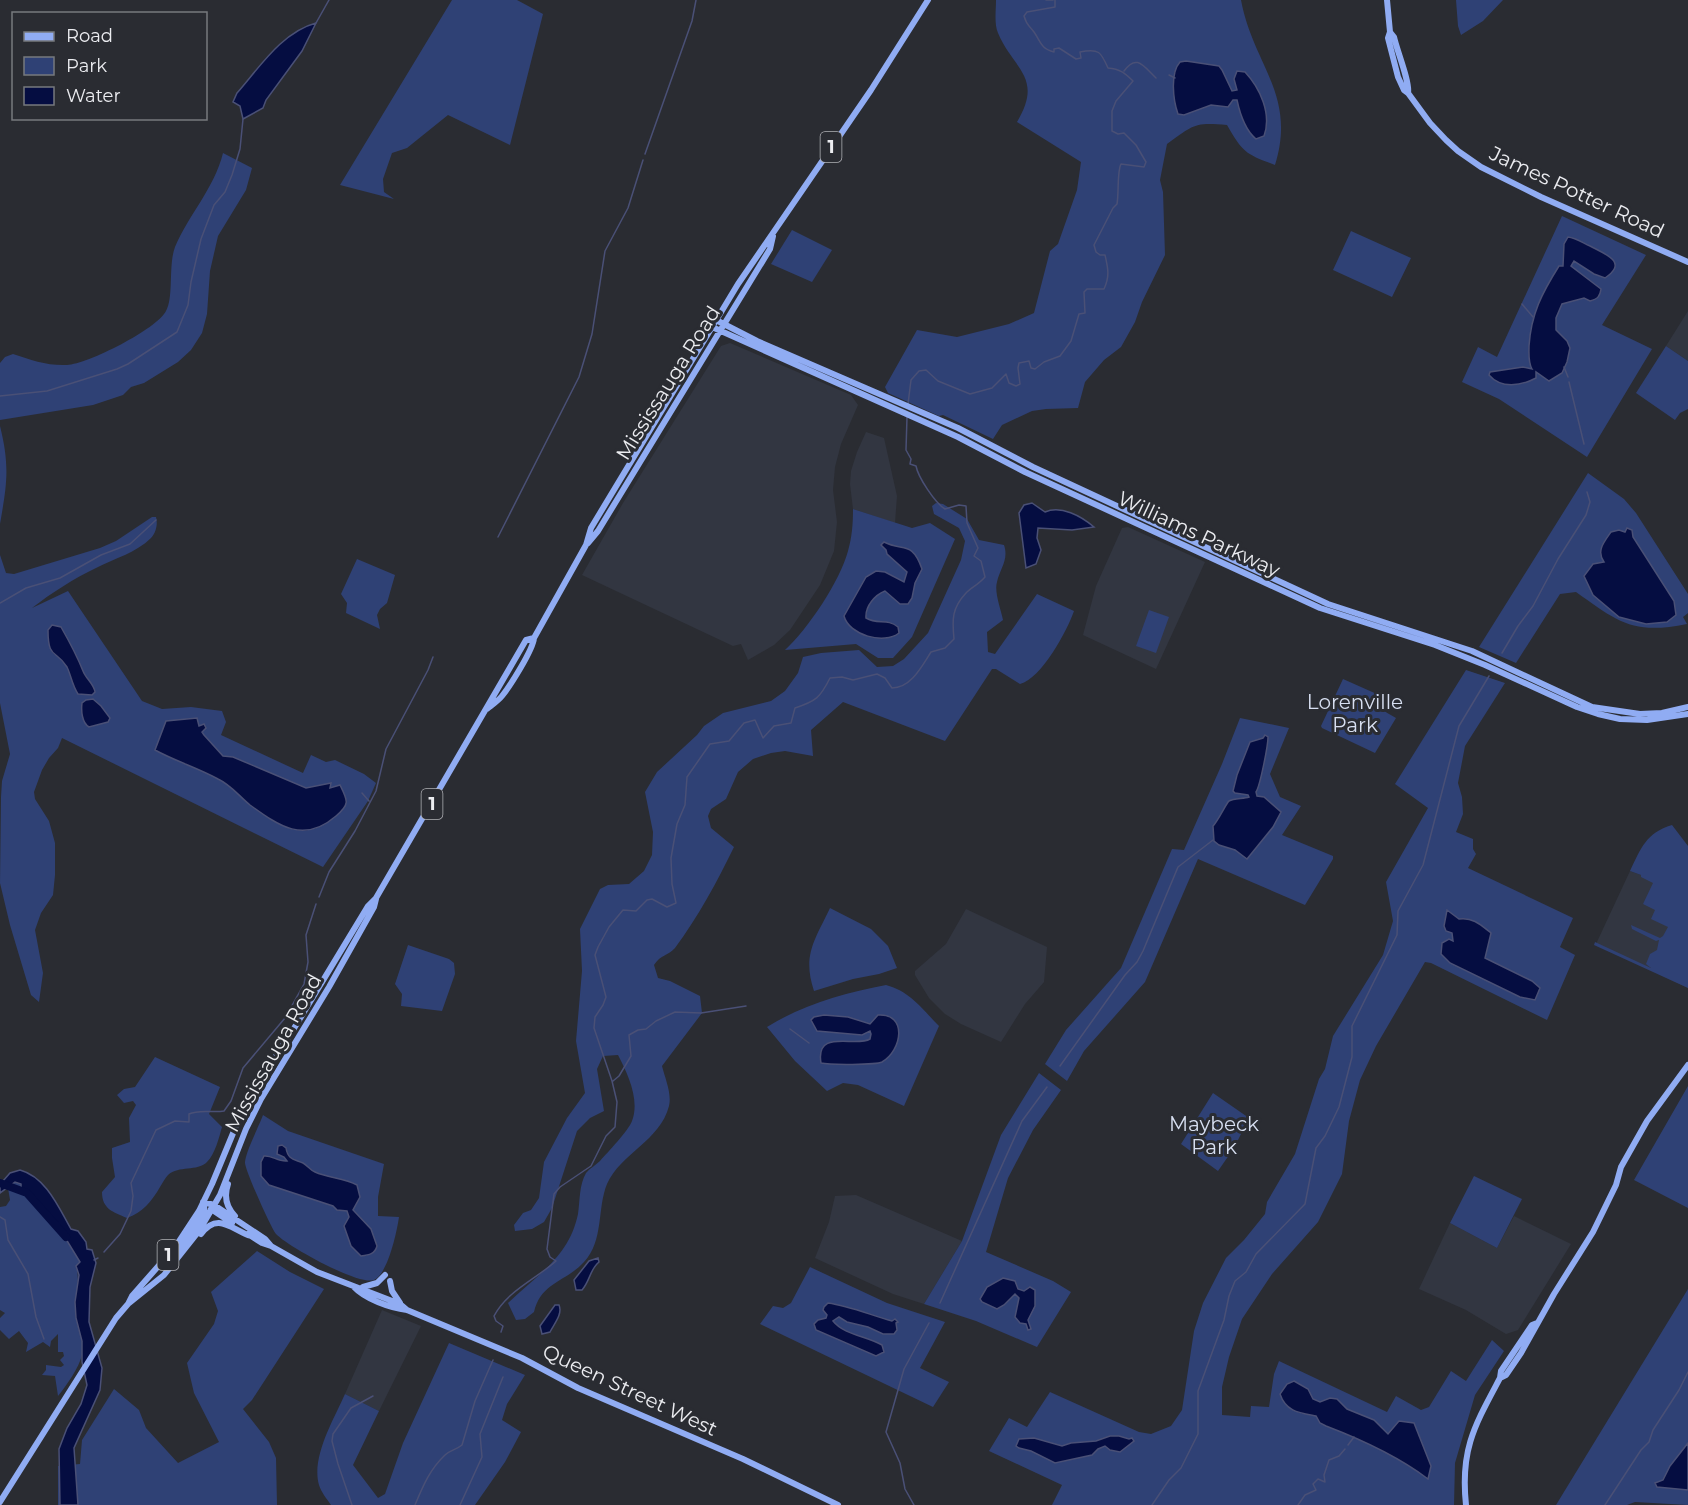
<svg xmlns="http://www.w3.org/2000/svg" width="1688" height="1505" font-family="Montserrat,sans-serif">
  <style>
    .built { fill: #323641 }
    .green { fill: #2f4175 }
    .water { fill: #050d41; stroke: #4a5076; stroke-width: 1.5 }
    .lines { fill: none; stroke-linecap: round; stroke-linejoin: round }
    .stream { stroke: #4a5076; stroke-width: 1.5 }
    .river { stroke: #050d41; stroke-width: 8 }
    .major { stroke: #90acf3; stroke-width: 6 }
    .labels { text-anchor: middle; dominant-baseline: central; stroke-width: 6; stroke-linejoin: round; paint-order: stroke }
    .shield { fill: #2a2c32; stroke: #b1b2b7; stroke-width: 1.5 }
    .shield-label { font-size: 18px; font-weight: bold; fill: #ebecf0 }
    .street-label { font-size: 20px; fill: #ebecf0; stroke: #2a2c32 }
    .park-label { font-size: 20px; fill: #d7dff1; stroke: #2a2c32 }
  </style>
  <rect width="100%" height="100%" fill="#2a2c32"/>
  <path class="built" d="M 1688,311 L 1688,361 L 1666,346 Z
    M 730,343 L 851,395 L 858,405 L 841,444 L 835,467 L 833,490 L 837,522 L 834,551 L 820,585 L 790,630 L 774,645 L 748,660 L 741,644 L 733,646 L 582,575 L 623,503 L 721,346 Z
    M 866,432 L 884,438 L 886,447 L 897,496 L 895,523 L 853,509 L 850,484 L 851,471 L 857,452 Z
    M 1128,527 L 1205,562 L 1156,669 L 1083,635 L 1096,586 L 1122,528 Z
    M 1630,871 L 1688,892 L 1688,988 L 1596,944 Z
    M 966,909 L 1047,947 L 1044,982 L 1025,1004 L 1001,1042 L 961,1024 L 945,1014 L 929,998 L 915,975 L 915,971 L 946,944 Z
    M 856,1195 L 962,1241 L 924,1304 L 893,1294 L 815,1258 L 829,1222 L 835,1196 Z
    M 1514,1216 L 1571,1244 L 1518,1330 L 1506,1334 L 1466,1310 L 1419,1289 L 1450,1223 L 1497,1248 Z
    M 382,1310 L 421,1326 L 379,1411 L 345,1394 Z"/>
  <path class="green" d="M 452,0 L 517,0 L 543,14 L 510,145 L 448,115 L 407,148 L 392,153 L 383,179 L 384,192 L 394,199 L 340,185 Z
    M 996,0 L 1241,0 C 1253,65 1297,94 1275,165 C 1246,154 1243,153 1227,125 C 1193,122 1194,125 1167,144 L 1160,180 L 1163,192 L 1165,255 L 1142,302 L 1135,322 L 1121,347 L 1104,360 L 1085,382 L 1078,408 L 1046,409 L 1032,411 L 1002,425 L 993,439 L 943,415 L 939,416 L 888,393 L 885,387 L 917,330 L 957,337 L 1009,324 L 1034,313 L 1050,251 L 1058,244 L 1077,190 L 1081,162 L 1017,122 C 1044,77 1013,69 998,33 C 994,24 996,10 996,0 Z
    M 1456,0 L 1503,0 L 1483,21 L 1461,35 L 1458,26 Z
    M 223,153 L 252,168 L 246,190 L 218,236 L 210,271 L 207,314 L 202,333 L 191,350 L 178,362 L 144,383 L 131,387 L 123,395 L 93,405 L 0,420 L 0,363 L 5,357 L 13,354 C 31,360 48,366 67,365 C 88,364 157,329 166,311 C 174,297 168,266 175,247 C 189,214 214,189 223,153 Z
    M 1562,216 L 1646,255 L 1602,325 L 1652,349 L 1587,457 L 1499,399 L 1462,382 L 1478,347 L 1497,357 Z
    M 792,230 L 832,250 L 812,282 L 771,264 Z
    M 1351,231 L 1411,258 L 1392,297 L 1333,270 Z
    M 1666,346 L 1688,361 L 1688,409 L 1680,413 L 1675,420 L 1636,393 Z
    M 0,426 C 10,466 7,484 0,524 Z
    M 1588,473 L 1624,499 L 1636,513 L 1688,594 L 1688,613 L 1683,617 L 1687,624 C 1633,635 1618,622 1576,592 L 1560,594 L 1516,663 L 1479,647 Z
    M 936,503 L 943,504 L 967,519 L 979,540 L 1004,545 C 1009,560 1000,568 997,582 C 994,592 1001,610 1003,620 L 987,632 L 988,652 L 995,654 L 1037,594 L 1074,611 C 1067,631 1042,678 1020,684 L 996,669 L 992,669 L 945,741 L 843,702 L 811,730 L 813,756 L 785,751 L 771,753 L 753,759 L 738,772 L 726,799 L 711,809 L 708,816 L 711,828 L 734,847 C 717,882 698,917 675,948 C 668,956 661,954 654,965 L 658,978 L 670,981 L 700,996 L 702,1013 L 662,1066 C 665,1078 672,1094 669,1106 C 660,1141 621,1153 607,1184 C 597,1208 604,1241 584,1262 C 566,1282 541,1282 534,1312 L 525,1319 L 516,1320 L 508,1303 C 538,1274 569,1257 578,1214 C 580,1201 579,1185 586,1173 C 590,1168 596,1165 600,1161 C 607,1153 629,1130 632,1121 C 640,1100 628,1074 618,1055 L 603,1056 L 597,1069 L 604,1111 L 590,1118 L 577,1131 L 552,1208 L 544,1222 L 532,1229 L 515,1231 L 514,1225 L 523,1213 L 531,1210 L 539,1198 L 544,1162 L 567,1118 L 585,1093 L 576,1041 L 582,971 L 580,929 L 600,889 L 608,885 L 629,884 L 644,871 L 652,855 L 653,832 L 645,792 L 657,772 L 697,735 L 704,726 L 723,713 L 771,701 L 785,691 L 798,673 L 803,657 L 821,653 L 859,650 L 877,667 L 893,666 L 904,659 L 928,633 L 961,560 L 965,541 L 959,528 L 934,514 L 932,506 Z
    M 853,509 L 912,528 L 930,523 L 955,539 L 912,637 L 893,658 L 878,658 L 856,644 L 785,650 C 808,629 840,581 848,551 C 852,537 853,524 853,509 Z
    M 152,517 L 156,517 C 158,524 156,533 151,538 C 136,553 115,558 96,568 C 75,578 51,593 32,608 L 68,591 L 142,701 L 162,709 L 191,707 L 222,711 L 226,722 L 221,735 L 303,773 L 311,755 L 326,762 L 335,760 L 364,774 L 376,783 L 368,801 L 323,867 L 62,738 L 58,748 L 49,758 L 42,770 L 34,792 L 35,799 L 49,821 L 55,843 L 55,875 L 53,895 L 41,913 L 35,930 L 43,973 L 39,1002 L 31,995 L 10,925 L 0,883 L 1,797 L 2,781 L 10,754 L 0,703 L 0,555 L 6,573 L 14,574 L 100,548 L 116,541 Z
    M 357,559 L 395,575 L 387,603 L 380,609 L 377,615 L 380,629 L 346,613 L 347,603 L 341,594 Z
    M 1149,610 L 1169,617 L 1156,653 L 1136,646 Z
    M 1466,670 L 1505,683 L 1465,746 L 1458,783 L 1462,797 L 1463,814 L 1456,832 L 1473,839 L 1473,849 L 1476,854 L 1468,868 L 1573,918 L 1560,947 L 1575,955 L 1547,1020 L 1431,963 L 1425,962 L 1376,1046 L 1360,1080 L 1349,1121 L 1342,1174 L 1318,1222 L 1272,1274 L 1242,1319 L 1229,1357 L 1222,1387 L 1222,1415 L 1250,1417 L 1251,1406 L 1269,1407 L 1274,1374 L 1279,1361 L 1387,1412 L 1396,1396 L 1421,1410 L 1429,1407 L 1451,1371 L 1466,1381 L 1492,1340 L 1504,1351 L 1475,1395 L 1455,1463 L 1454,1505 L 1052,1505 L 1062,1485 L 989,1451 L 1009,1418 L 1027,1427 L 1050,1392 L 1139,1432 L 1151,1434 L 1171,1426 L 1182,1410 L 1194,1331 L 1203,1303 L 1226,1258 L 1244,1240 L 1265,1214 L 1267,1202 L 1295,1154 L 1319,1079 L 1325,1069 L 1333,1036 L 1383,955 L 1393,921 L 1386,882 L 1428,808 L 1395,784 Z
    M 1343,679 L 1379,695 C 1374,708 1387,712 1396,718 L 1375,753 L 1322,728 L 1321,726 Z
    M 1240,718 L 1289,728 L 1270,774 L 1280,797 L 1301,806 L 1282,835 L 1333,856 L 1333,859 L 1305,905 L 1198,859 L 1145,982 L 1084,1051 L 1067,1081 L 1045,1064 L 1066,1030 L 1121,968 L 1172,849 L 1184,850 L 1222,764 Z
    M 1672,825 L 1688,846 L 1688,988 L 1594,945 L 1595,942 L 1651,968 L 1646,964 L 1650,954 L 1657,950 L 1659,940 L 1656,941 L 1632,929 L 1631,925 L 1660,938 L 1663,936 L 1668,927 L 1651,919 L 1655,910 L 1643,904 L 1653,883 L 1641,877 L 1641,875 L 1630,871 C 1641,848 1646,833 1672,825 Z
    M 830,908 L 871,929 L 888,946 L 897,968 L 879,974 L 853,979 L 814,991 C 802,955 815,940 830,908 Z
    M 408,945 L 449,959 L 454,963 L 455,974 L 442,1011 L 401,1006 L 402,994 L 395,984 Z
    M 886,985 C 911,992 921,1008 939,1026 L 904,1106 L 858,1085 L 843,1083 L 827,1091 L 795,1061 L 767,1027 C 804,1004 844,993 886,985 Z
    M 155,1057 L 220,1087 L 209,1114 L 222,1127 C 219,1138 215,1154 207,1162 C 197,1172 179,1165 168,1175 C 165,1178 162,1184 160,1187 C 152,1201 142,1213 127,1218 C 113,1212 102,1209 102,1192 L 115,1177 L 112,1158 L 112,1148 L 130,1142 L 129,1118 L 136,1105 L 133,1101 L 124,1103 L 117,1095 L 124,1089 L 135,1087 Z
    M 1039,1073 L 1061,1090 L 1033,1130 L 1008,1178 L 986,1252 L 1053,1281 L 1071,1292 L 1037,1347 L 976,1321 L 924,1304 L 962,1241 L 1001,1135 Z
    M 1688,1086 L 1688,1208 L 1634,1180 Z
    M 1213,1093 L 1249,1118 L 1234,1148 L 1218,1171 L 1181,1144 Z
    M 263,1115 L 288,1131 L 384,1164 L 378,1197 L 378,1216 L 399,1217 C 397,1231 388,1274 374,1280 C 359,1286 287,1246 276,1234 C 271,1228 244,1168 245,1162 C 246,1151 259,1126 263,1115 Z
    M 1474,1176 L 1522,1199 L 1497,1248 L 1450,1223 Z
    M 15,1182 L 21,1184 L 22,1188 L 30,1196 L 43,1214 L 55,1221 L 80,1262 L 76,1266 C 81,1282 74,1301 76,1318 C 78,1330 85,1343 82,1355 C 79,1368 66,1386 58,1396 L 55,1376 L 42,1375 L 46,1370 L 46,1365 L 61,1367 L 64,1365 L 60,1360 L 64,1356 L 63,1352 L 58,1352 L 58,1334 L 51,1341 L 50,1347 L 43,1342 L 26,1352 L 28,1343 L 19,1331 L 9,1339 L 0,1330 L 0,1318 L 5,1313 L 0,1310 L 0,1207 L 6,1206 L 10,1200 L 8,1188 Z
    M 257,1251 L 290,1272 L 324,1289 L 252,1400 L 243,1409 L 269,1442 L 276,1458 L 277,1505 L 58,1505 L 58,1466 L 80,1464 L 82,1440 L 114,1389 L 139,1410 L 146,1428 L 178,1463 L 219,1442 L 194,1393 L 187,1363 L 214,1324 L 218,1311 L 211,1292 Z
    M 810,1267 L 887,1303 L 945,1322 L 920,1368 L 949,1382 L 933,1407 L 760,1324 L 773,1306 L 783,1308 L 791,1303 Z
    M 1688,1289 L 1688,1505 L 1635,1502 L 1627,1505 L 1556,1505 Z
    M 449,1343 L 525,1375 L 507,1404 L 502,1420 L 521,1432 L 505,1462 L 475,1505 L 331,1505 C 327,1499 321,1492 319,1485 C 311,1457 334,1419 345,1394 L 379,1411 L 353,1465 L 378,1498 L 385,1494 L 403,1443 Z"/>
  <path class="water" d="M 316,23 L 302,51 L 266,100 L 263,108 L 243,119 L 240,106 L 233,102 L 237,93 C 259,68 282,32 316,23 Z
    M 1186,61 L 1219,66 L 1222,70 L 1232,91 L 1237,90 L 1234,79 L 1237,71 L 1245,72 C 1260,88 1272,114 1264,136 L 1256,139 C 1245,130 1240,114 1237,100 L 1233,100 L 1228,107 L 1211,105 L 1184,115 L 1178,114 C 1173,100 1170,73 1180,62 Z
    M 1568,237 C 1576,238 1583,243 1590,246 C 1605,254 1629,262 1605,278 L 1594,274 L 1574,261 L 1571,266 L 1601,289 C 1600,296 1598,299 1590,301 L 1584,298 L 1562,304 L 1556,318 L 1556,330 L 1567,341 L 1570,348 L 1567,362 L 1562,373 L 1549,381 L 1536,372 L 1536,378 C 1521,386 1501,389 1489,375 L 1490,372 L 1523,367 L 1532,369 C 1528,362 1529,354 1529,346 C 1531,314 1542,293 1559,266 L 1563,266 L 1564,244 Z
    M 1032,503 L 1045,512 C 1061,505 1081,516 1094,527 L 1072,530 L 1038,528 L 1037,538 L 1041,550 L 1036,564 L 1026,568 L 1019,513 L 1024,505 Z
    M 1627,528 L 1632,530 L 1633,537 L 1674,601 L 1676,615 L 1667,622 L 1646,624 L 1619,617 L 1593,595 L 1584,576 L 1593,564 L 1604,562 C 1596,551 1604,542 1611,532 L 1619,530 L 1625,532 Z
    M 884,542 C 903,552 912,540 922,569 L 915,583 L 912,598 L 908,604 L 900,604 L 885,591 C 875,595 865,606 866,618 C 878,625 887,618 898,627 L 899,633 C 884,645 849,635 844,616 L 866,577 L 876,571 L 885,572 L 904,582 L 907,572 L 887,554 L 886,550 L 881,545 Z
    M 52,625 L 61,627 C 69,641 77,656 83,671 C 86,679 94,684 95,692 L 92,695 L 78,694 C 72,685 71,675 67,667 C 56,649 48,660 48,630 Z
    M 93,699 L 101,706 L 110,718 L 108,722 L 89,727 C 82,723 81,711 82,703 L 86,700 Z
    M 197,718 L 199,726 L 204,724 L 206,728 L 202,732 L 204,735 L 223,756 L 233,757 L 306,788 L 331,783 L 330,788 L 340,785 C 348,801 350,804 336,816 C 304,844 279,826 250,805 C 239,796 231,785 218,779 C 198,768 175,761 155,750 L 166,721 Z
    M 1265,735 L 1268,737 C 1268,746 1260,786 1256,792 L 1257,796 L 1264,797 L 1281,812 L 1273,827 L 1247,859 L 1235,850 L 1219,845 L 1214,841 L 1213,826 C 1218,821 1227,802 1229,801 C 1234,798 1244,799 1249,797 L 1248,795 L 1235,793 L 1233,791 L 1237,775 L 1250,742 L 1263,738 Z
    M 1447,910 L 1459,919 C 1473,917 1481,925 1491,933 L 1485,958 L 1532,981 L 1540,988 L 1535,1000 L 1520,997 L 1450,963 L 1441,954 L 1442,943 L 1449,939 L 1453,941 L 1452,933 L 1446,931 L 1444,926 Z
    M 824,1015 L 848,1017 L 870,1024 L 878,1015 C 908,1013 902,1051 882,1062 C 876,1065 829,1065 821,1063 C 815,1028 856,1048 870,1039 L 871,1034 L 870,1031 L 862,1035 L 817,1031 L 811,1020 L 814,1017 Z
    M 282,1145 L 286,1148 C 288,1160 294,1159 303,1163 C 307,1165 310,1170 315,1172 C 328,1178 344,1178 357,1185 L 360,1197 L 353,1210 L 371,1229 L 377,1246 C 375,1254 369,1255 361,1256 L 351,1246 L 344,1226 L 349,1217 L 347,1211 L 337,1210 L 333,1206 L 269,1185 L 261,1176 L 261,1162 L 264,1156 C 272,1155 278,1162 287,1161 L 284,1157 L 277,1154 L 278,1146 Z
    M 20,1170 C 46,1177 59,1208 71,1229 L 78,1231 L 86,1242 L 87,1249 L 92,1250 L 96,1263 L 90,1287 L 89,1322 L 102,1368 L 100,1390 L 74,1448 L 78,1505 L 60,1505 L 59,1449 L 67,1428 L 81,1404 L 87,1385 L 82,1362 L 82,1341 L 76,1318 L 75,1302 L 79,1275 L 76,1266 L 80,1262 L 55,1221 L 43,1214 L 30,1196 L 21,1188 L 21,1184 L 15,1182 L 0,1193 L 0,1181 L 3,1181 L 10,1173 Z
    M 598,1258 L 599,1262 C 590,1269 590,1281 582,1290 L 576,1290 L 574,1280 L 589,1261 Z
    M 1003,1278 L 1015,1281 L 1018,1289 L 1024,1291 L 1030,1287 L 1035,1290 L 1035,1306 L 1028,1320 L 1031,1329 L 1028,1330 L 1026,1324 L 1020,1323 L 1015,1317 L 1019,1298 L 1015,1294 L 1004,1305 L 997,1309 L 982,1302 L 980,1299 L 987,1287 Z
    M 828,1303 C 850,1306 870,1315 892,1321 L 895,1319 L 898,1322 L 896,1323 L 897,1330 L 894,1334 L 883,1334 L 868,1327 L 847,1322 L 839,1317 L 833,1321 C 844,1335 867,1336 882,1345 L 884,1352 L 876,1356 L 816,1330 L 814,1324 L 818,1320 L 826,1318 L 827,1315 L 823,1310 L 824,1307 Z
    M 555,1305 L 559,1305 C 563,1314 554,1324 550,1332 L 542,1334 L 540,1326 Z
    M 1294,1381 L 1308,1389 L 1313,1399 L 1320,1402 L 1330,1398 L 1337,1399 L 1347,1409 L 1374,1420 L 1388,1434 L 1399,1421 L 1414,1423 L 1431,1466 L 1428,1479 C 1399,1457 1360,1439 1326,1426 L 1320,1423 L 1316,1416 C 1300,1413 1286,1412 1280,1394 L 1287,1384 Z
    M 1110,1436 L 1119,1436 L 1129,1439 L 1132,1438 L 1134,1441 L 1120,1452 L 1110,1450 L 1105,1446 L 1098,1449 L 1092,1455 L 1055,1463 L 1031,1451 L 1019,1448 L 1016,1446 L 1019,1439 L 1034,1438 L 1062,1446 L 1071,1443 L 1096,1441 Z
    M 1688,1443 L 1688,1490 L 1657,1487 L 1655,1483 L 1663,1480 L 1670,1466 Z"/>
  <g class="lines">
    <path class="stream" d="M 1046,0 L 1053,0
      M 316,23 L 329,0
      M 1124,71 C 1137,53 1144,67 1156,78
      M 1169,75 L 1175,78
      M 645,154 L 692,21 L 696,0
      M 1522,304 L 1533,317
      M 1564,367 L 1568,377
      M 1569,382 L 1584,444
      M 0,396 L 47,391 L 117,369 L 128,364 L 177,332 L 188,305 L 191,282 L 201,239 L 214,205 L 225,192 L 232,175 L 240,149 L 243,119
      M 908,404 L 911,380 L 919,371 L 926,370 L 938,381 L 970,394 L 992,388 L 1006,374 L 1009,383 L 1016,386 L 1020,384 L 1018,368 L 1019,363 L 1029,361 L 1031,368 L 1035,369 L 1044,362 L 1060,356 L 1071,341 L 1079,314 L 1085,313 L 1084,292 L 1087,289 L 1104,289 C 1110,276 1108,268 1105,255 L 1100,255 L 1096,252 L 1094,245 L 1113,208 L 1117,204 C 1119,193 1117,171 1121,164 L 1144,167 L 1146,162 L 1136,145 L 1124,133 L 1118,134 L 1112,131 L 1112,111 L 1116,101 L 1133,81 C 1125,73 1120,69 1108,68 C 1101,52 1099,48 1080,52 L 1081,58 L 1076,59 L 1059,48 L 1054,49 L 1054,52 C 1040,48 1041,42 1034,32 C 1028,24 1027,26 1024,16 L 1027,12 L 1055,7 L 1055,0
      M 498,537 L 579,377 L 592,334 L 605,251 L 628,208 L 643,160
      M 0,603 L 26,588 L 60,578 L 101,555 L 130,544 L 156,520
      M 1502,653 L 1518,626 L 1533,606 L 1558,559 L 1586,515 L 1590,502 L 1587,492
      M 362,793 L 369,801
      M 319,897 L 329,872 L 355,831 L 376,791 L 386,749 L 428,670 L 433,657
      M 790,1029 L 809,1043
      M 1060,1066 L 1125,975 L 1137,962 L 1143,951 L 1178,867 L 1213,840
      M 613,1081 L 619,1076 L 631,1056 L 629,1035 L 638,1030 L 646,1029 L 656,1021 L 675,1012 L 701,1013 L 746,1006
      M 0,1217 L 5,1220 L 8,1240 L 28,1274 L 36,1317 L 44,1339
      M 104,1252 L 120,1234 L 131,1211 L 133,1196 L 131,1183 L 156,1130 L 175,1121 L 189,1122 L 189,1114 C 199,1109 213,1113 224,1111 L 231,1101 L 243,1068 L 285,1018 L 304,984 L 308,962 L 306,935 L 316,904
      M 94,1260 L 98,1258
      M 940,1303 L 1022,1121 L 1047,1087
      M 501,1332 L 503,1326 L 496,1321 L 494,1316 C 507,1291 536,1279 556,1261 L 550,1257 L 547,1249 L 554,1194 L 560,1187 L 591,1166 L 606,1136 L 615,1127 L 617,1102 L 612,1081 L 594,1028 L 595,1017 L 603,1005 L 606,997 L 595,955 L 598,947 L 609,927 L 623,910 L 636,911 L 647,900 L 652,899 L 667,907 L 676,903 L 672,884 L 671,858 L 677,824 L 685,805 L 687,777 L 710,744 L 729,741 L 744,723 L 755,720 L 763,738 L 774,726 L 791,723 L 795,708 C 816,701 820,698 830,678 L 842,677 L 853,680 L 877,674 L 885,678 L 892,688 C 911,688 922,666 931,652 L 945,648 L 954,639 C 952,619 952,608 966,593 C 971,588 979,584 985,577 L 981,561 L 974,556 L 978,548 L 967,523 L 966,506 L 959,505 L 945,509 C 935,503 918,477 916,466 L 910,464 L 911,459 L 906,450 L 907,417
      M 1348,1445 L 1354,1437
      M 352,1505 L 338,1464 L 332,1441 L 333,1434 L 351,1408 L 373,1396
      M 415,1505 C 423,1486 430,1469 445,1455 C 450,1450 456,1450 462,1445 L 475,1401 L 493,1360
      M 460,1505 L 482,1457 L 480,1434 L 503,1377
      M 914,1505 L 905,1489 L 900,1463 L 886,1432 L 904,1369 L 929,1323
      M 1152,1505 L 1169,1480 L 1181,1468 L 1198,1434 L 1198,1391 L 1224,1320 L 1229,1296 L 1235,1281 L 1246,1272 L 1256,1254 L 1305,1204 L 1316,1148 L 1325,1136 L 1339,1107 L 1352,1057 L 1352,1026 L 1397,935 L 1398,911 L 1423,865 L 1459,726 L 1489,676
      M 1298,1505 L 1305,1495 L 1316,1490 L 1313,1484 L 1318,1479 L 1325,1482 L 1324,1475 L 1329,1460 L 1339,1456 L 1345,1449
      M 1605,1505 L 1641,1450 L 1649,1442 L 1653,1430 L 1679,1390 L 1688,1372"/>
    <path class="river" d="M 0,1183 L 27,1193 L 66,1237"/>
    <path class="major" d="M 1387,0 L 1390,32 L 1388,38 L 1398,77 L 1404,90 L 1408,93 L 1430,123 L 1446,140 L 1458,151 L 1481,167 L 1541,197 L 1688,262
      M 1390,32 L 1394,37 C 1397,51 1410,82 1408,93
      M 716,320 L 757,341 L 958,428 L 1033,467 L 1328,604 L 1472,651 L 1592,707 L 1640,714 L 1662,713 L 1688,707
      M 712,327 L 958,437 L 1025,472 L 1320,608 L 1435,645 L 1485,665 L 1577,707 L 1598,714 L 1620,719 L 1647,720 L 1688,714
      M 588,543 L 598,531 L 770,249 L 773,236
      M 487,709 C 492,705 498,701 502,696 C 510,686 533,650 534,638 L 586,545 L 591,528 L 738,284 L 871,90 L 928,0
      M 228,1184 C 224,1196 226,1207 235,1216
      M 203,1202 L 214,1205 L 265,1239 L 271,1246 L 317,1272 L 400,1304 L 407,1310
      M 211,1209 L 232,1223
      M 201,1234 C 218,1211 232,1230 251,1236
      M 248,1234 L 262,1243 L 271,1246
      M 180,1250 L 205,1212 L 203,1202
      M 390,1281 L 392,1291 L 400,1303
      M 354,1287 C 365,1299 390,1308 407,1310 L 522,1358 L 578,1388 L 743,1459 L 838,1505
      M 363,1287 L 377,1283 L 385,1275
      M 128,1304 L 132,1296 L 176,1246 L 199,1211 L 212,1184 L 246,1102 L 293,1030 L 368,906 L 376,898 L 526,640 L 534,638
      M 1500,1378 L 1506,1375 L 1521,1353 L 1554,1294 L 1593,1232 L 1616,1185 L 1621,1167 L 1647,1121 L 1688,1065
      M 0,1502 L 116,1318 L 128,1304 L 164,1275 L 199,1231 L 220,1195 L 246,1129 L 261,1099 L 329,987 L 374,907 L 376,899
      M 1466,1505 C 1460,1449 1475,1425 1500,1378 L 1501,1371 L 1532,1325 L 1537,1323"/>
  </g>
  <g class="labels">
    <g class="shield">
      <rect x="820.5" y="132" width="21" height="30" rx="4.5"/>
      <rect x="421.5" y="789" width="21" height="30" rx="4.5"/>
      <rect x="157.5" y="1240" width="21" height="30" rx="4.5"/>
    </g>
    <g class="shield-label">
      <text x="831" y="147">1</text>
      <text x="432" y="804">1</text>
      <text x="168" y="1255">1</text>
    </g>
    <g class="street-label">
      <text transform="translate(1577 192) rotate(25)">James Potter Road</text>
      <text transform="translate(668 383) rotate(-58)">Mississauga Road</text>
      <text transform="translate(1199 534) rotate(25)">Williams Parkway</text>
      <text transform="translate(273 1053) rotate(-61)">Mississauga Road</text>
      <text transform="translate(630 1390) rotate(25)">Queen Street West</text>
    </g>
    <g class="park-label">
      <text x="1355" y="702">Lorenville<tspan x="1355" dy="23">Park</tspan></text>
      <text x="1214" y="1124">Maybeck<tspan x="1214" dy="23">Park</tspan></text>
    </g>
  </g>
  <rect x="12" y="12" width="195" height="108" fill="#2a2c32" stroke="#77797e" stroke-width="1.5"/>
  <rect x="24" y="32" width="30" height="9" fill="#90acf3" stroke="#77797e" stroke-width="1.5"/>
  <text x="66" y="42" font-size="18" fill="#ebecf0">Road</text>
  <rect x="24" y="57" width="30" height="18" fill="#2f4175" stroke="#77797e" stroke-width="1.5"/>
  <text x="66" y="72" font-size="18" fill="#ebecf0">Park</text>
  <rect x="24" y="87" width="30" height="18" fill="#050d41" stroke="#77797e" stroke-width="1.5"/>
  <text x="66" y="102" font-size="18" fill="#ebecf0">Water</text>
</svg>
